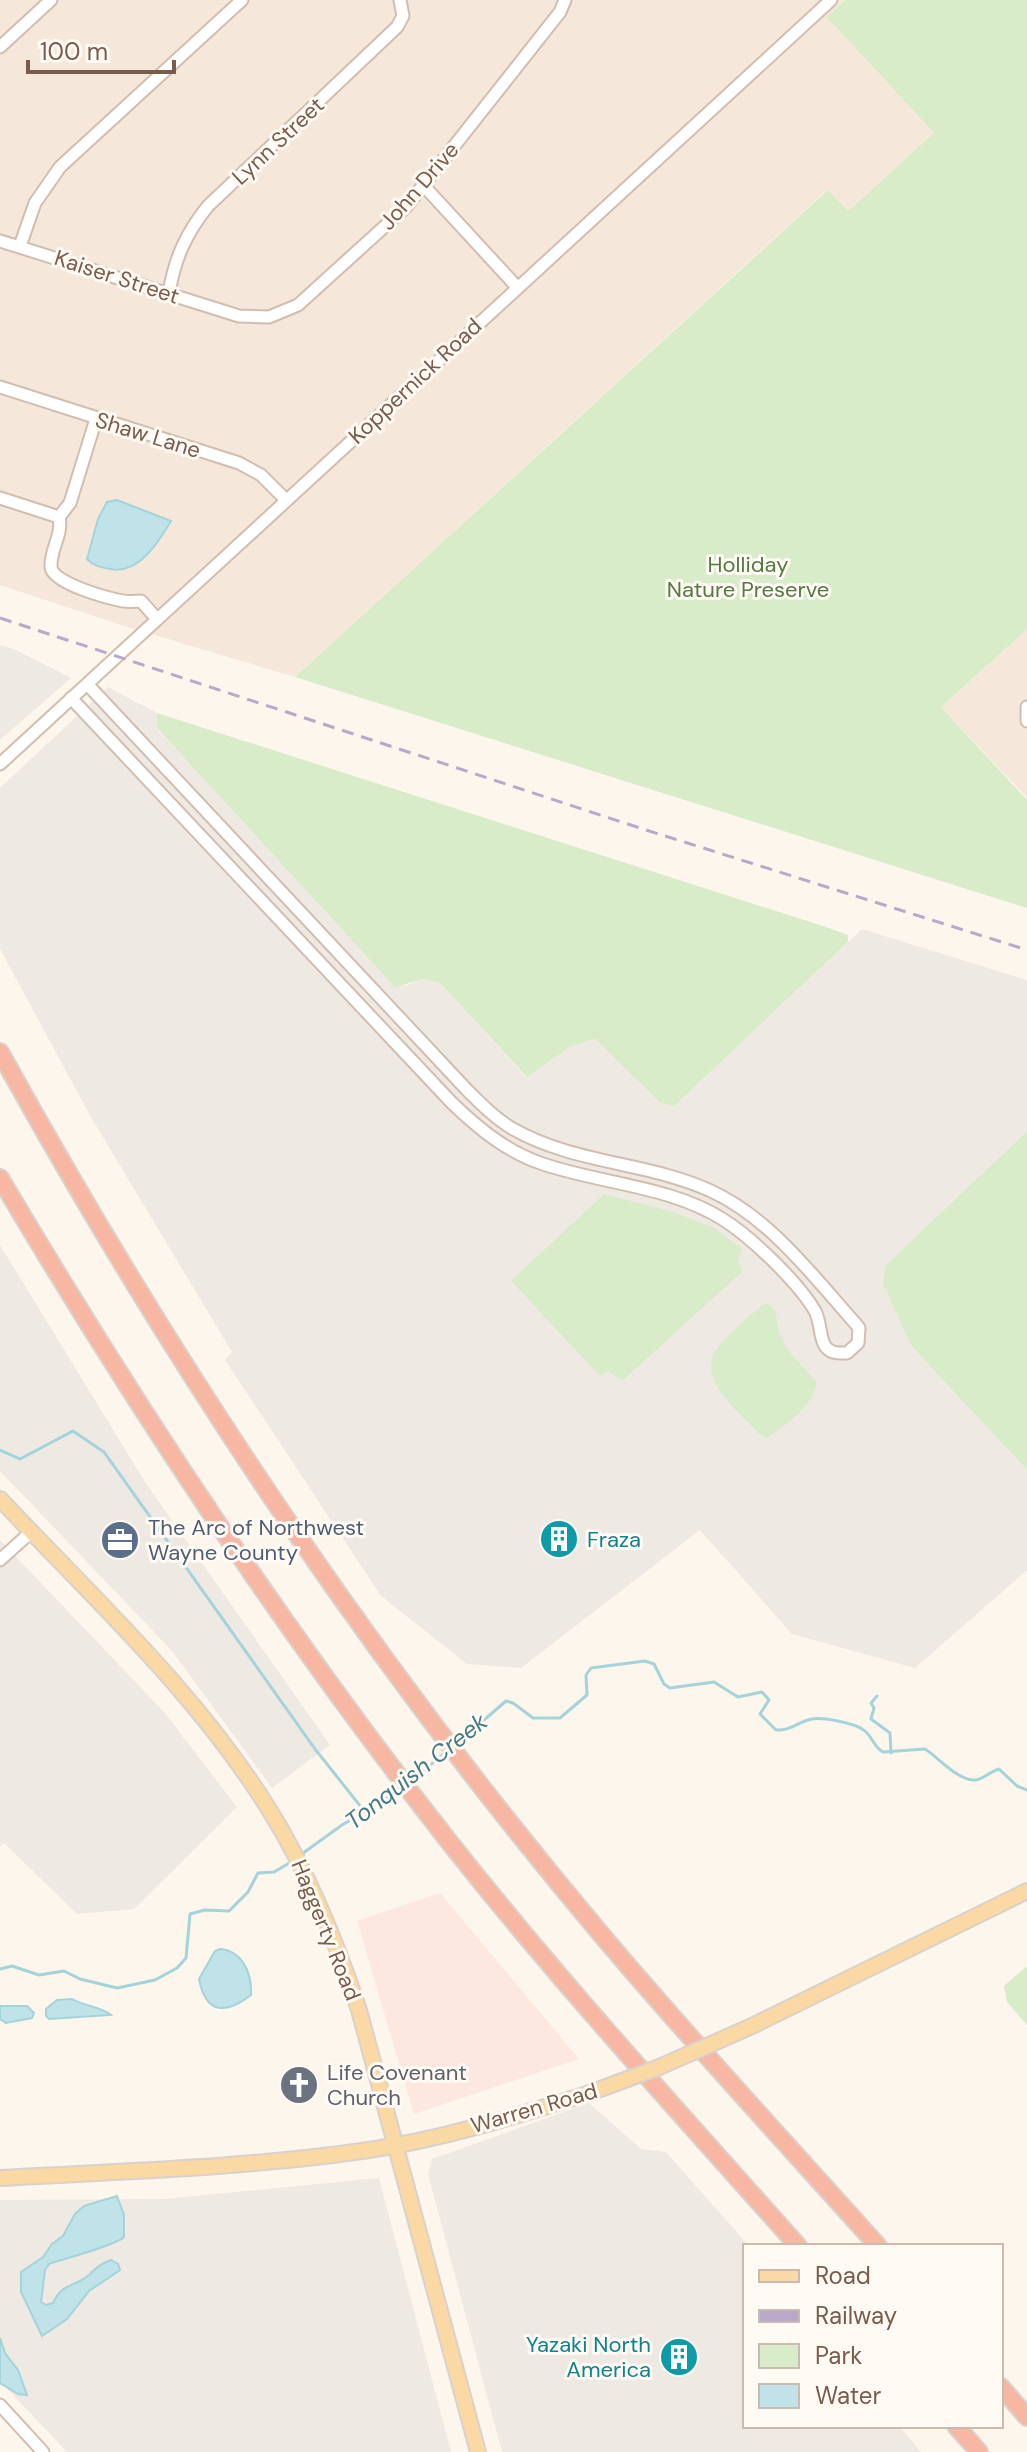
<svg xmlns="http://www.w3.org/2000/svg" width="1027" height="2452" font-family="'DM Sans',sans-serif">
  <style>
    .residential { fill: #f5e8da }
    .commercial { fill: #fde8e0 }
    .industrial { fill: #efe9e4 }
    .green { fill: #d8ecc9 }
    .water { fill: #bfe3e8; stroke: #a5d3da; stroke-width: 2 }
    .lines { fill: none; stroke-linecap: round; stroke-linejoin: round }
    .stream { stroke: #a5d3da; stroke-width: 3 }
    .minor-casing { stroke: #d1beb0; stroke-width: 15 }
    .major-casing { stroke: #dad1cd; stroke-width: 18 }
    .highway-casing { stroke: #dad1cd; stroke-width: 20 }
    .minor { stroke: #fff; stroke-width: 11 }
    .major { stroke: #fbd9a5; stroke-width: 14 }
    .highway { stroke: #f7b7a3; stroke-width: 16 }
    .rail { stroke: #b9a8c9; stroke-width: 3; stroke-dasharray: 12 8; stroke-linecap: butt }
    .major-bridge-casing { stroke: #dad1cd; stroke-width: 18; stroke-linecap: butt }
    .major-bridge { stroke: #fbd9a5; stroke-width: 14 }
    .labels { text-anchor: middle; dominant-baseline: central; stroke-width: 6; stroke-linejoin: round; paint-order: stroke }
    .street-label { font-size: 22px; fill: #7a5c4d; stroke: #fffaf3 }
    .park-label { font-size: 22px; fill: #537a41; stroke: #fffaf3 }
    .service-label { font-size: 22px; fill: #4e5e75; stroke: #fffaf3; text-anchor: start }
    .culture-label { font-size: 22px; fill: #0d838f; stroke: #fffaf3; text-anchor: start }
    .worship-label { font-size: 22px; fill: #5b616d; stroke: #fffaf3; text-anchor: start }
    .water-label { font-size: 24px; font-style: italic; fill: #437c86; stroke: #fffaf3 }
  </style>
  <rect width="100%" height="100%" fill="#fdf6ec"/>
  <path class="residential" d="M 0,0 L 845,0 L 828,17 L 934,133 L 848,211 L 827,190 L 295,677 L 124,626 L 0,585 Z
    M 1027,629 L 1027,798 L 941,707 Z"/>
  <path class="commercial" d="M 440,1893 L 579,2059 L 414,2114 L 357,1921 Z"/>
  <path class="industrial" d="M 0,645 L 16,650 L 71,678 L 0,740 Z
    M 108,687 L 157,713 L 157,729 L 405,986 L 424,979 L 440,983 L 526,1077 L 570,1047 L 595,1039 L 660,1103 L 674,1106 L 862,929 L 1027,980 L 1027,1131 L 886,1265 L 912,1347 L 1027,1470 L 1027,1570 L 915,1668 L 792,1634 L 700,1530 L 521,1668 L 467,1664 L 381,1596 L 225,1360 L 232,1352 L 92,1119 L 0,949 L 0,788 Z
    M 0,1245 L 145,1482 L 330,1745 L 272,1788 L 173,1652 L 0,1471 Z
    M 0,1540 L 164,1712 L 237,1807 L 134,1909 L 77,1914 L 4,1843 L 0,1847 Z
    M 589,2103 L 641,2149 L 666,2152 L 749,2246 L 745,2246 L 745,2426 L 899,2426 L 921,2452 L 502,2452 L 428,2174 L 432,2159 Z
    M 379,2178 L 451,2452 L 67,2452 L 0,2381 L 0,2200 L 164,2199 Z"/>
  <path class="green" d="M 845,0 L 1027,0 L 1027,629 L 941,707 L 1027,800 L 1027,908 L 295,677 L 828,190 L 848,211 L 934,133 L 827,17 Z
    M 157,713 L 823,926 L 848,935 L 848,942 L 674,1106 L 660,1103 L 595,1039 L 570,1047 L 527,1077 L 440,983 L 424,979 L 395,987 L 157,728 Z
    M 1027,1131 L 1027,1470 L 912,1347 L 883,1284 L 886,1265 Z
    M 604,1194 L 673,1212 L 715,1228 L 742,1249 L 738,1262 L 742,1272 L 623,1380 L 608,1372 L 600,1376 L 511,1281 Z
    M 768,1303 L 776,1312 C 777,1345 796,1359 817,1382 C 815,1404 785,1427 766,1438 L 758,1433 C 741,1414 696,1380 716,1350 C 727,1334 746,1320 761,1306 Z
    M 1027,1966 L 1027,2025 L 1007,2002 L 1004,1986 Z"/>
  <path class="water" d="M 117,500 L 171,521 C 158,543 138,575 110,569 C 101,567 93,566 87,559 L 98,519 L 107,502 Z
    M 220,1949 C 243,1951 252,1974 251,1995 C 225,2015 206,2014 199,1979 L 215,1951 Z
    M 72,1999 C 84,2006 102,2007 111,2015 L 49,2019 L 46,2016 L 46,2009 L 57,2000 Z
    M 0,2006 L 27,2006 L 34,2013 L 32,2018 L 6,2023 L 0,2019 Z
    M 117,2196 L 124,2215 L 124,2237 C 117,2245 63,2259 49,2264 L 45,2270 L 41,2302 L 46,2305 L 53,2303 C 63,2282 73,2288 89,2275 C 96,2268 100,2264 111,2260 L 118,2264 L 120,2270 L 89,2291 L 67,2319 L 42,2336 L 21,2292 L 21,2272 L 43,2257 L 52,2244 L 63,2236 L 75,2214 L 84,2206 Z
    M 0,2338 L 5,2353 L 18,2370 L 27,2395 L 18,2394 L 0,2383 Z"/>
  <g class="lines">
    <path class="stream" d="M 0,1450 L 20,1459 L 73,1431 L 104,1452 L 315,1749 L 365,1812
      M 877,1696 L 871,1703 L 874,1708 L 871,1719 L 890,1733 L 891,1753
      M 455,1745 L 506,1701 L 513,1703 L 533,1718 L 560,1718 L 587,1695 L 586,1675 L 591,1668 L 645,1661 L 654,1664 L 664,1684 L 670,1688 L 714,1682 L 738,1697 L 762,1692 L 769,1700 L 760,1714 L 776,1730 C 791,1731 799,1721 812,1719 C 822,1717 854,1723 862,1729 C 872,1734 873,1747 883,1752 L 925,1749 C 938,1757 958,1781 975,1780 C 982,1780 991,1771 999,1769 L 1017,1786 L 1027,1790
      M 409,1783 L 446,1752
      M 299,1856 L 342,1825 L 400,1790
      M 0,1969 L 12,1966 L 39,1975 L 64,1971 L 80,1979 L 117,1988 L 155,1980 L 177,1968 L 186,1958 L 190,1914 L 205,1910 L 229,1911 L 248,1892 L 258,1873 L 274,1872 L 293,1861"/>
    <defs>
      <path id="minor" d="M 0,47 L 51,0
        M 424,186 L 517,287
        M 0,241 L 239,316 L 269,317 L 298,305 L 406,207 L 560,12 L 565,0
        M 20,246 L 35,203 L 60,167 L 242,0
        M 169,294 C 174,260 186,233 208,206 L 397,27 L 403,16 L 400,0
        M 0,387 L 239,463 L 261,475 L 286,500
        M 0,498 L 59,517 L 70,503 L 96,419
        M 59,517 C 63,535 50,549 51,567 C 52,583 107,598 123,601 C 129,602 135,601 141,601 L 157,619
        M 71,698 L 452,1103 C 479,1129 507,1152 543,1164 C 602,1184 671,1186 724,1220 C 752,1238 798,1282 815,1311 C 821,1322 819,1336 825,1346 C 831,1354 838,1353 847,1353 L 858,1343 L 859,1328 L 855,1323 C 813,1276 770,1218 711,1191 C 648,1162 575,1164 513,1129 C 496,1119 481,1104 467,1090 L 87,684
        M 1027,707 L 1027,721
        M 0,764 L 831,0
        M 0,1560 L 31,1532
        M 0,2405 L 43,2452"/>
      <path id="major" d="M 0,1499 C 94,1599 197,1693 270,1811 C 308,1872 336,1941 359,2010 L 478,2452
        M 752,2026 L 1027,1891
        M 0,2178 C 123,2171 247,2168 369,2150 C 443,2139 516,2116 587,2094"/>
      <path id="highway" d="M 0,1052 C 172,1364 370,1660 600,1933 C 690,2040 785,2142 878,2246
        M 0,1178 C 136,1408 282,1629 447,1839 C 558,1980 679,2112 798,2246
        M 1001,2387 L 1027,2417
        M 956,2426 L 979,2452"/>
    </defs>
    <use href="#minor" class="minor-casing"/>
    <use href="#major" class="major-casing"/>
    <use href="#highway" class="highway-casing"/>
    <use href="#minor" class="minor"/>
    <use href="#major" class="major"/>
    <use href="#highway" class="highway"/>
    <path class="rail" d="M 0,618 L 646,830 L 1027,950"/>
    <defs>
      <path id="major-bridge" d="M 587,2094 L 657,2068 L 752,2026"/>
    </defs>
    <use href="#major-bridge" class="major-bridge-casing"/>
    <use href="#major-bridge" class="major-bridge"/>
  </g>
  <defs>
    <symbol id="building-disc" viewBox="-11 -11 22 22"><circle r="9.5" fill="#0f9aa8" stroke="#fffaf3"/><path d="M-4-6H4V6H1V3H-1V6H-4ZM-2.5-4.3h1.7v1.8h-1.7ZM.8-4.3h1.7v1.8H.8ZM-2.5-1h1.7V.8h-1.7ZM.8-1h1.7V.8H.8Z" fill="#fff"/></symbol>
    <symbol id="office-disc" viewBox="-11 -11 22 22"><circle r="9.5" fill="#5c6f8a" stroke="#fffaf3"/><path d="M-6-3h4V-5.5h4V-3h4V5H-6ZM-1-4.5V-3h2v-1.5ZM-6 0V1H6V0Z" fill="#fff"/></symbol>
    <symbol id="church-disc" viewBox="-11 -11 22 22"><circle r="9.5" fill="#6b7280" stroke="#fffaf3"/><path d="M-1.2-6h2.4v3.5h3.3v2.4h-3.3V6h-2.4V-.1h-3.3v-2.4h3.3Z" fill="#fff"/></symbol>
  </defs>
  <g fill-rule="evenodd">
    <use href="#building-disc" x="537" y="1517" width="44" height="44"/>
    <use href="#office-disc" x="98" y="1518" width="44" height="44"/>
    <use href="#church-disc" x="277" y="2063" width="44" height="44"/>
    <use href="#building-disc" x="657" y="2335" width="44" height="44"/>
  </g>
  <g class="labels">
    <g class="street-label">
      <text transform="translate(278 141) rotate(-43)">Lynn Street</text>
      <text transform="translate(419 186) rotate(-49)">John Drive</text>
      <text transform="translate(117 277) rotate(18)">Kaiser Street</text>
      <text transform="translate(415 381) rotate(-43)">Koppernick Road</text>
      <text transform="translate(148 435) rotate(17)">Shaw Lane</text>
      <text transform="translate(326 1930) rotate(68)">Haggerty Road</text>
      <text transform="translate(534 2108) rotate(-16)">Warren Road</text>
    </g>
    <g class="park-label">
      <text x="748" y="564">Holliday<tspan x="748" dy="25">Nature Preserve</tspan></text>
    </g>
    <g class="service-label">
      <text x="148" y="1527">The Arc of Northwest<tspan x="148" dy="25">Wayne County</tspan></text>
    </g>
    <g class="culture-label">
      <text x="587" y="1539">Fraza</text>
      <text x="651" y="2344" text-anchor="end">Yazaki North<tspan x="651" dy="25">America</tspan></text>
    </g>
    <g class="worship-label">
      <text x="327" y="2072">Life Covenant<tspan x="327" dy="25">Church</tspan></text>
    </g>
    <g class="water-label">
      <text transform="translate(416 1771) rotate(-38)">Tonquish Creek</text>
    </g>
  </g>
  <rect x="743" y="2244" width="260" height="184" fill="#fffaf3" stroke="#cabbb1" stroke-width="2"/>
  <rect x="759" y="2270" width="40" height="12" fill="#fbd9a5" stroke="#cabbb1" stroke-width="2"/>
  <text x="815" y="2284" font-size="24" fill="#7a5c4d">Road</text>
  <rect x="759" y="2310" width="40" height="12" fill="#b9a8c9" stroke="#cabbb1" stroke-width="2"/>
  <text x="815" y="2324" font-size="24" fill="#7a5c4d">Railway</text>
  <rect x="759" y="2344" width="40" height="24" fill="#d8ecc9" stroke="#cabbb1" stroke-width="2"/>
  <text x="815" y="2364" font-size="24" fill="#7a5c4d">Park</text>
  <rect x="759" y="2384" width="40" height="24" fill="#bfe3e8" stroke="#cabbb1" stroke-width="2"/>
  <text x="815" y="2404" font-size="24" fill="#7a5c4d">Water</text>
  <path d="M28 60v12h146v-12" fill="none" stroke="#7a5c4d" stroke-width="4"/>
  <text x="40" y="60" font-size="24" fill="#7a5c4d" stroke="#fffaf3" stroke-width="6" paint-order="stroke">100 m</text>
</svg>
